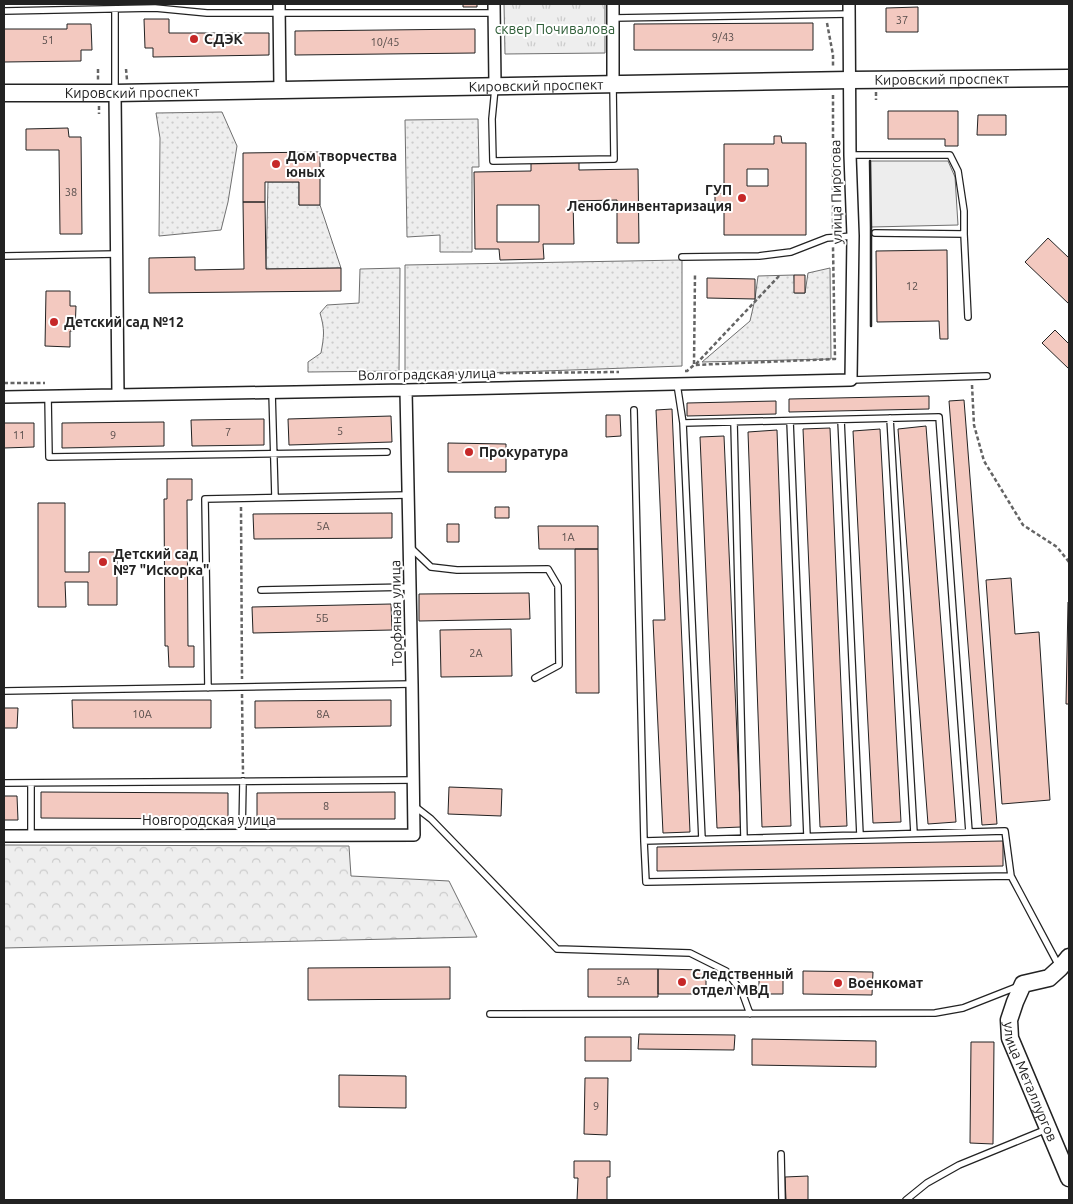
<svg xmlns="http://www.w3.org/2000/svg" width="1073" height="1204" font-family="Ubuntu,sans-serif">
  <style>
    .grass { fill: url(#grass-dots); stroke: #6f6f6f }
    .forest { fill: url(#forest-crowns); stroke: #6f6f6f }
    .park { fill: url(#park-tufts); stroke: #6f6f6f }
    .parking { fill: #ededed; stroke: #6f6f6f }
    .building { fill: #f3c9c0; stroke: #222; fill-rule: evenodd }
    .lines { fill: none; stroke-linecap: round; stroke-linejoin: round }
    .lane-casing { stroke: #222; stroke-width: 8 }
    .street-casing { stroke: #222; stroke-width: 14 }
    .secondary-casing { stroke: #222; stroke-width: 19 }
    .path { stroke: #646464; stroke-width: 2.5; stroke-dasharray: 4 2.5; stroke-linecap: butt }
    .lane { stroke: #fff; stroke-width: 5.5 }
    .street { stroke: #fff; stroke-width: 11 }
    .secondary { stroke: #fff; stroke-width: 16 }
    .wall { stroke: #222; stroke-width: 2.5 }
    .poi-dot { fill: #c62828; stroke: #fff; stroke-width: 2 }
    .labels { text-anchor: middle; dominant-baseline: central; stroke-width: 4; stroke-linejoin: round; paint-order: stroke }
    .number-label { font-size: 11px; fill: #564c4a }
    .park-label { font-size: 14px; fill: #2f5e38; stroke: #fff }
    .poi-label { font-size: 14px; font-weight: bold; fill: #222; stroke: #fff; text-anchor: start }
    .street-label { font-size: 14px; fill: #222; stroke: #fff }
  </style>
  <defs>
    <pattern id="grass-dots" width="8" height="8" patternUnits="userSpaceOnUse" patternTransform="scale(1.25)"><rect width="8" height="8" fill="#eee"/><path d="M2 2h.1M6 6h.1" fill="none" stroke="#ccc" stroke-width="1.8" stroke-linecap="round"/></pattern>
    <pattern id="forest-crowns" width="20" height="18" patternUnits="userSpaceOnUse" patternTransform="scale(1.25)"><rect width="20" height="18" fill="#eee"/><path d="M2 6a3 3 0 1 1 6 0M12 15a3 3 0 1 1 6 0" fill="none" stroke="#ccc"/></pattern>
    <pattern id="park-tufts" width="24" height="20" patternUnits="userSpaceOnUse" patternTransform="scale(1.25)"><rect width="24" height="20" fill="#eee"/><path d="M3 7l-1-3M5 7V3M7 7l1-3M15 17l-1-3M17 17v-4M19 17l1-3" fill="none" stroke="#ccc"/></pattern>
  </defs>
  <rect width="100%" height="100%" fill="#fff"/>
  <path class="grass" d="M 222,112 L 237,146 L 228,202 L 221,230 L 159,236 L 160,138 L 156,113 Z
    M 478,119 L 479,167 L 472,167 L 472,252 L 440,252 L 440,235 L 407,237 L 405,120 Z
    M 268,182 L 299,182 L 299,205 L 320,205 L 341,268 L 266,269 Z
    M 682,260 L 682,366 L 405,376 L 405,265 Z
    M 400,268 L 399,371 L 308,372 L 308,362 L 321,353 C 324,336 325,330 320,313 L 327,305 L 359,303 L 360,269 Z
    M 830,268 L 831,359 L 702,362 L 750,321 L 755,299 L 758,276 L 794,275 L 795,293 L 805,293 L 808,273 Z"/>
  <path class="forest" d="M 4,845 L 349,846 L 351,876 L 449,881 L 477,937 L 4,948 Z"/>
  <path class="park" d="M 504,4 L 605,4 L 605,53 L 505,54 Z"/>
  <path class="parking" d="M 870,161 L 948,161 L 955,177 L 958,225 L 871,227 Z"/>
  <path class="building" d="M 463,4 L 477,4 L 477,7 L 463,7 Z
    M 918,7 L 918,32 L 886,32 L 886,8 Z
    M 144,19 L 169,19 L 169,33 L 269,33 L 269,55 L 153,57 L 153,48 L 145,48 Z
    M 813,23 L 813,50 L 634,50 L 634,24 Z
    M 67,24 L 91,24 L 92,50 L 81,50 L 81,61 L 4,62 L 4,29 L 67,29 Z
    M 475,29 L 475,53 L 295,55 L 295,31 Z
    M 888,111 L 958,111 L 958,146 L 945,146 L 945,139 L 888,139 Z
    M 978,115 L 1006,115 L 1006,135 L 977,135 Z
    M 68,128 L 69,137 L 81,137 L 82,234 L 60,234 L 59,150 L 26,150 L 26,129 Z
    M 774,136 L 781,136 L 782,143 L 806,143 L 806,235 L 724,235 L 724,202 L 715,202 L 715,193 L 724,193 L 724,144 L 774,144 ZM 747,169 L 768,169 L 768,186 L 747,186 Z
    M 320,152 L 320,205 L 299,205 L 299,182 L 265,182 L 265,202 L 243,202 L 243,153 Z
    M 531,162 L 579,162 L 579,170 L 638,169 L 639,243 L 617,243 L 617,200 L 573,201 L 574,244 L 543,244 L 544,259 L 500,260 L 499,249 L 475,249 L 474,172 L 531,171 ZM 497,205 L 539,205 L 539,242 L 497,242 Z
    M 243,202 L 265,202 L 266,269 L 341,268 L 341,291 L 149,293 L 149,258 L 195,257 L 195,270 L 244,269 Z
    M 1048,238 L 1069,258 L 1069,304 L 1025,262 Z
    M 947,250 L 948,339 L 940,339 L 939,321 L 877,322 L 876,251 Z
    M 794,275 L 805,275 L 805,293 L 794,293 Z
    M 707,278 L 755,279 L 755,299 L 707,298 Z
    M 46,291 L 70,291 L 70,306 L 76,306 L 75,331 L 70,331 L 70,347 L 45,346 Z
    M 1055,330 L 1069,344 L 1069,369 L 1042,343 Z
    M 929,396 L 929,409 L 789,412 L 789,399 Z
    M 964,400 L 997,824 L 982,825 L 949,401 Z
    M 776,401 L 776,414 L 687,416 L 687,403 Z
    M 672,409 L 690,832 L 663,833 L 653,620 L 665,620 L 656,410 Z
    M 606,415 L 620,415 L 621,436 L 606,437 Z
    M 391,416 L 392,442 L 289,445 L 288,419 Z
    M 264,419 L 264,445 L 192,446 L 191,420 Z
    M 164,422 L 164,446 L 62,448 L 62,423 Z
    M 4,423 L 34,423 L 34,447 L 4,448 Z
    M 926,426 L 956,822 L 928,824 L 898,429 Z
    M 830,428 L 847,826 L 820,827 L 803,429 Z
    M 880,429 L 901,822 L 873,823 L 853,431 Z
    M 777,430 L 791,826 L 762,827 L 748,432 Z
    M 724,436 L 741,827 L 717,828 L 700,437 Z
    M 448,443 L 506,444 L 506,472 L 448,472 Z
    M 167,479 L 192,479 L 192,500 L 187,500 L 188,646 L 194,646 L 194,667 L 169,667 L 168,646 L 165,646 L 164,499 L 167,499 Z
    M 38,503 L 65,503 L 65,572 L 89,572 L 89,552 L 117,552 L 117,605 L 88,605 L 88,582 L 65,582 L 66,607 L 38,607 Z
    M 495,507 L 509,507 L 509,518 L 495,518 Z
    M 392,513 L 392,538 L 254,539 L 253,514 Z
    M 447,524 L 459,524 L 459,542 L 447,542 Z
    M 538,526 L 598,526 L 598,549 L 539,549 Z
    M 575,549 L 598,549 L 599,693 L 576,693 Z
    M 1011,578 L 1015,634 L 1039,632 L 1050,800 L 1002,804 L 986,580 Z
    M 529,593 L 530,619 L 419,621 L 419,594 Z
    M 1068,602 L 1069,602 L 1069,704 L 1066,704 Z
    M 391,604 L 392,630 L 253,633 L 252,607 Z
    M 511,629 L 512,676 L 441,677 L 440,630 Z
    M 72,700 L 211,700 L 211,728 L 73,728 Z
    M 391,700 L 391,726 L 255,728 L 255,701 Z
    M 4,708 L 18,708 L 17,728 L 4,728 L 4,732 Z
    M 449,787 L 502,789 L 501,816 L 448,814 Z
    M 41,792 L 228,793 L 228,819 L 41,818 Z
    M 395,792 L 395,819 L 257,819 L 257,793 Z
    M 4,796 L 17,796 L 18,820 L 4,820 Z
    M 1003,841 L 1003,866 L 657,871 L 657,847 Z
    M 450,967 L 450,999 L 308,1000 L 308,968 Z
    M 588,969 L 658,969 L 658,997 L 588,997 Z
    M 658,969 L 706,970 L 706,994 L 658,994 Z
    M 803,971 L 873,972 L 872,995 L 803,994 Z
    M 759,977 L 783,978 L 783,994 L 759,994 Z
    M 639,1034 L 735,1035 L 734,1050 L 638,1049 Z
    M 585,1037 L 631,1037 L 631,1061 L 585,1061 Z
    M 752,1039 L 876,1041 L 876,1067 L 752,1065 Z
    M 971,1042 L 994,1042 L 993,1144 L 970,1143 Z
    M 339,1075 L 406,1076 L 406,1108 L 339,1107 Z
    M 585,1078 L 608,1078 L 607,1135 L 584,1134 Z
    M 574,1161 L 610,1161 L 610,1177 L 607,1177 L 607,1200 L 577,1200 L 578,1178 L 574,1178 Z
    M 808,1176 L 808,1200 L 786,1200 L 785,1177 Z"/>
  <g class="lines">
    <defs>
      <path id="lane" d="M 115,9 L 115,92
        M 4,11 L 155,8 L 207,13 L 494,13
        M 613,18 L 849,14
        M 495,88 L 492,119 L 493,161 L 614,159 L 613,85
        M 850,155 L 950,155 L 958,171 L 964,211 L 964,234 L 875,233
        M 964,234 L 968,317
        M 4,256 L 117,254
        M 682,257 L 759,256 L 791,252 L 827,238 L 853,236
        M 851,380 L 987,376
        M 677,384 L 683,423 L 702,839
        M 272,392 L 275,497
        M 48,396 L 49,457 L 387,452
        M 634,410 L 644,841 L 646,882 L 1011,876 L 1059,966
        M 890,418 L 914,833
        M 841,420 L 860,835
        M 790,421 L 807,836
        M 734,422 L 744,838
        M 683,423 L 939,417 L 969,832
        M 411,548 L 431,567 L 457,570 L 548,569 L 558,586 L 559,665 L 535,678
        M 261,590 L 410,587
        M 208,688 L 205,499 L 408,495
        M 4,691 L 412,684
        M 4,783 L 413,780
        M 31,783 L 31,836
        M 413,805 L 431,819 L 557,949 L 690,953 L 726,971 L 742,992 L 750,1014
        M 242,835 L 243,781
        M 644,841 L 1005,831 L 1011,876
        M 490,1014 L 935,1013 L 963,1008 L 1019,986
        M 781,1154 L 782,1200
        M 906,1200 L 927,1183 L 959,1165 L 1047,1129"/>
      <path id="street" d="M 279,4 L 280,89
        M 494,4 L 495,85
        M 613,4 L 613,84
        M 115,93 L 118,395
        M 4,397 L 406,390 L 851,380 L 853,236 L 850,155 L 849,4
        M 4,836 L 414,835 L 412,684 L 406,390"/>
      <g id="secondary">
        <path id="s1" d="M 4,93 L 115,93 L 850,80 L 1069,78"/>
        <path id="s2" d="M 1069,957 L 1060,968 L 1049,978 L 1023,984 L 1015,1002 L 1009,1020 L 1010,1038 L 1069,1178"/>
      </g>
    </defs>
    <use href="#lane" class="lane-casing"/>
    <use href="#street" class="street-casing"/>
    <use href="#secondary" class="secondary-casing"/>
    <path class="path" d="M 827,23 L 833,55 L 833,66
      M 98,69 L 98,80
      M 126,69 L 127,80
      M 876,92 L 876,100
      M 99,106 L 99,114
      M 833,229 L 833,94
      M 694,364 L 695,274
      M 696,364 L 780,275
      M 685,371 L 687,371 L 694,365 L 835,359 L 833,247
      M 402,374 L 619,372
      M 4,383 L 45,383
      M 972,385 L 974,425 L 984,461 L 1023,525 L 1057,547 L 1069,562
      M 241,507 L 242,679
      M 242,694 L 243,774"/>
    <use href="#lane" class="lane"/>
    <use href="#street" class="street"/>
    <use href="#secondary" class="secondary"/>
    <path class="wall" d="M 870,161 L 871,227 L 871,326"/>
  </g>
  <g class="poi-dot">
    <circle cx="194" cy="39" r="5"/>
    <circle cx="276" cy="164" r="5"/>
    <circle cx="742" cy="198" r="5"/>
    <circle cx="54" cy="322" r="5"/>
    <circle cx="469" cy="452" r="5"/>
    <circle cx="103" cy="562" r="5"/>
    <circle cx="682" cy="982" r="5"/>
    <circle cx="838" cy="983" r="5"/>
  </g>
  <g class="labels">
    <g class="number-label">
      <text x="902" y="20">37</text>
      <text x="723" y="37">9/43</text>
      <text x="48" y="40">51</text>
      <text x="385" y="42">10/45</text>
      <text x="71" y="192">38</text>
      <text x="912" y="286">12</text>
      <text x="340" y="431">5</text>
      <text x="228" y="432">7</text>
      <text x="19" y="435">11</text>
      <text x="113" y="435">9</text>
      <text x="323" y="526">5А</text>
      <text x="568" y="537">1А</text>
      <text x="322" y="618">5Б</text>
      <text x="476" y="653">2А</text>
      <text x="142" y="714">10А</text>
      <text x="323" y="714">8А</text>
      <text x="326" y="806">8</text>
      <text x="623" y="981">5А</text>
      <text x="596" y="1106">9</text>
    </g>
    <g class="park-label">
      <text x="555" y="29">сквер Почивалова</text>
    </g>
    <g class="poi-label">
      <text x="204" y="39">СДЭК</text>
      <text x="286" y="156">Дом творчества<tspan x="286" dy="16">юных</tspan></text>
      <text x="732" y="190" text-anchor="end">ГУП<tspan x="732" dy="16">Леноблинвентаризация</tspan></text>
      <text x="64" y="322">Детский cад №12</text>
      <text x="479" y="452">Прокуратура</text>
      <text x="113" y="554">Детский cад<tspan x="113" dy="16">№7 "Искорка"</tspan></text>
      <text x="692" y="974">Следственный<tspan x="692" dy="16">отдел МВД</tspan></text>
      <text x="848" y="983">Военкомат</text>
    </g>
    <g class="street-label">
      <text stroke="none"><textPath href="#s1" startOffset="938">Кировский проспект</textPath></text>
      <text stroke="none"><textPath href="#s1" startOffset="532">Кировский проспект</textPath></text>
      <text stroke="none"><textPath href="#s1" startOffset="128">Кировский проспект</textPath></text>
      <text transform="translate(836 192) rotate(-91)">улица Пирогова</text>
      <text transform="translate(427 374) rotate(-1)">Волгоградская улица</text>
      <text transform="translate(396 613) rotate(-91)">Торфяная улица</text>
      <text x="209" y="820">Новгородская улица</text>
      <text stroke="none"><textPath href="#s2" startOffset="160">улица Металлургов</textPath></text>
    </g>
  </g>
  <rect width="1073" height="1204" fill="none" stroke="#222222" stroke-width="10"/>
</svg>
